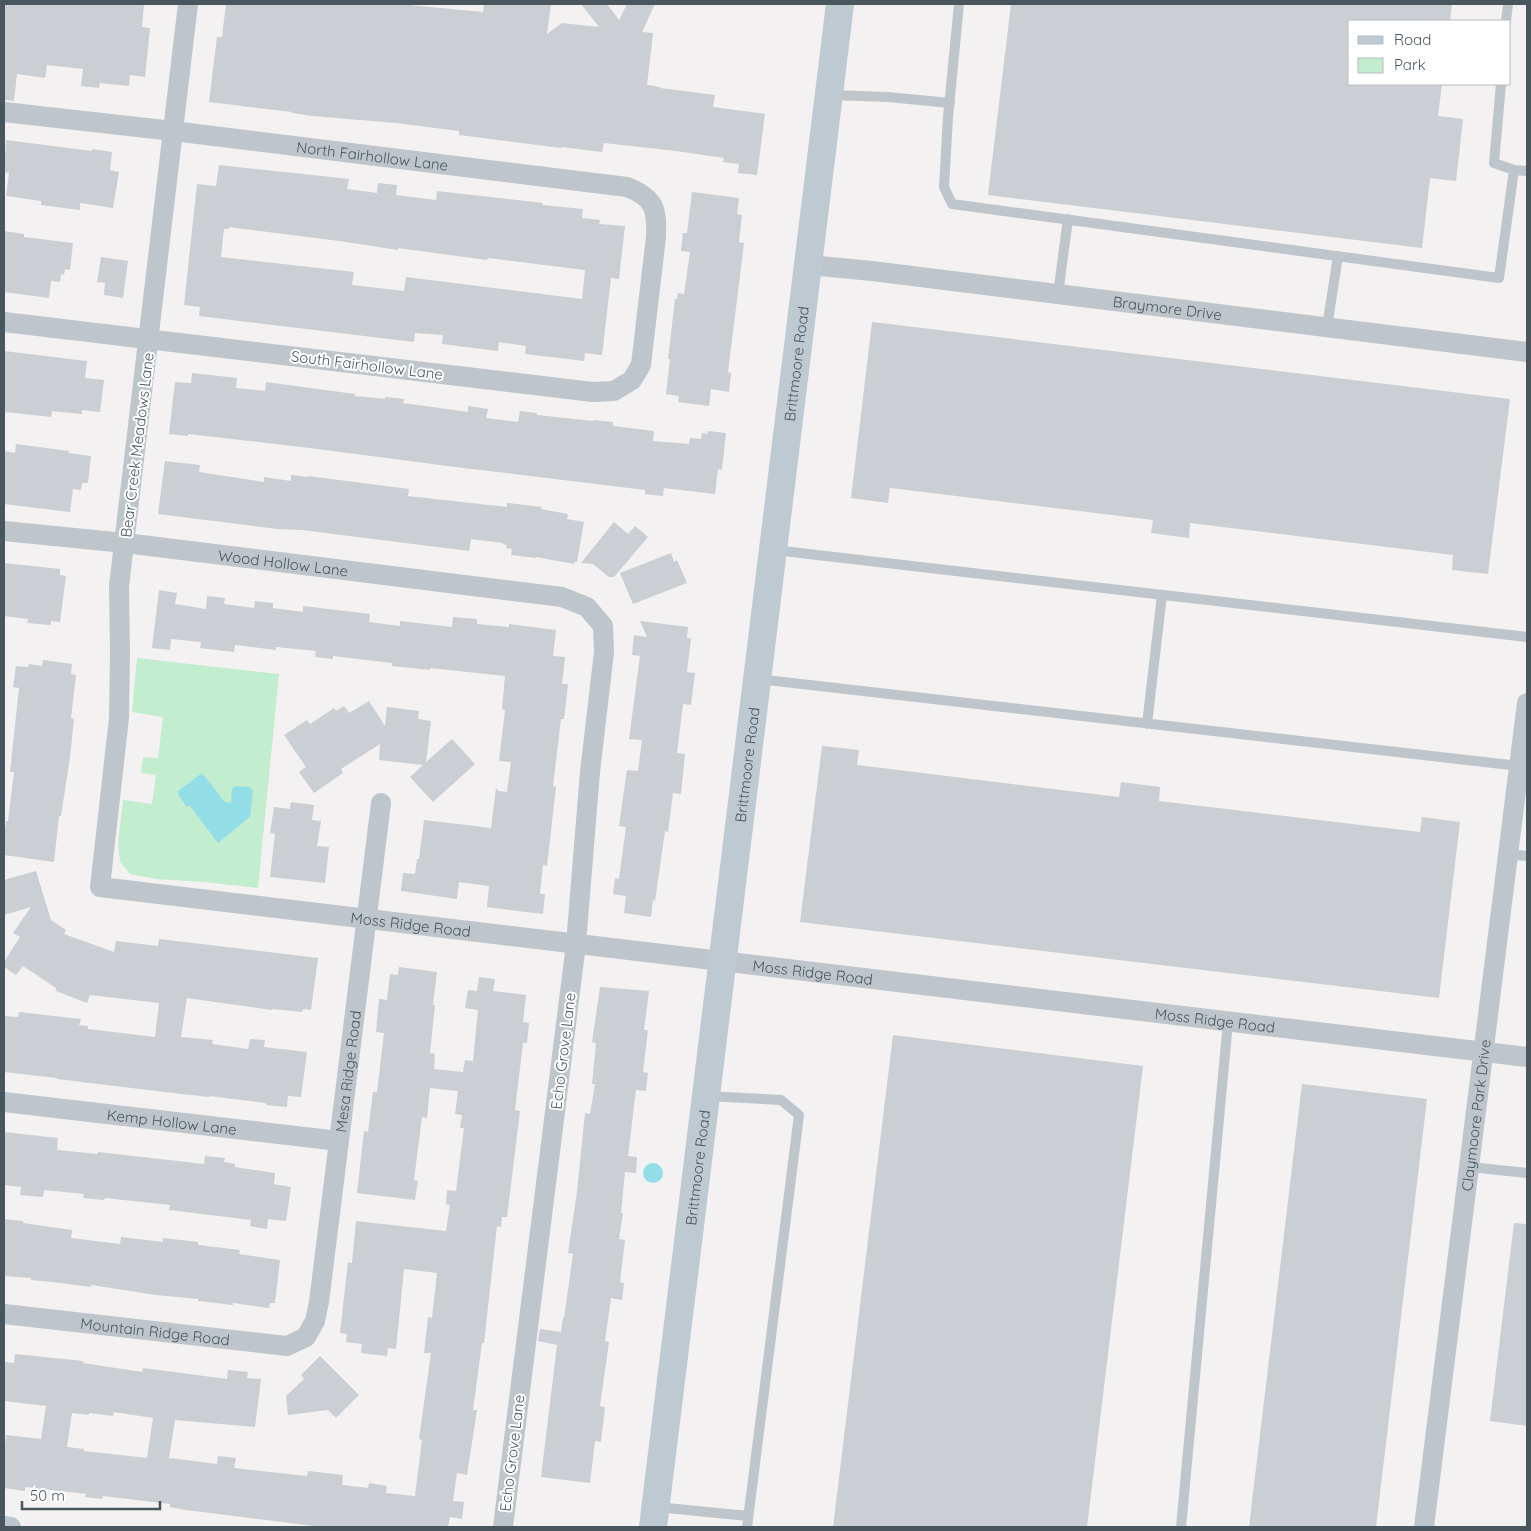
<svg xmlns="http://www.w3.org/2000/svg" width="1531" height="1531" font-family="Quicksand,sans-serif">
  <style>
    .green { fill: #c3edcf }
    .water { fill: #93dde6 }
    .building { fill: #cbced3; fill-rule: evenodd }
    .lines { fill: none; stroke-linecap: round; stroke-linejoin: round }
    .lane { stroke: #bec6cc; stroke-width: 10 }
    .street { stroke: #bec6cc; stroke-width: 20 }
    .secondary { stroke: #bec9d1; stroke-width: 28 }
    .labels { text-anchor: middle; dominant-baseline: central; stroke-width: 4; stroke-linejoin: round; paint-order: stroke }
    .street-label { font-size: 15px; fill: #4a565d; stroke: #fff }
  </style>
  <rect width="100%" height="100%" fill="#f3f1f1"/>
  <path class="green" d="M 137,658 L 279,674 L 258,888 L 204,882 L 156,879 L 130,874 L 120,862 L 118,843 L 123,800 L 152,804 L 156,775 L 141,773 L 143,757 L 158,758 L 163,717 L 132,712 Z"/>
  <path class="water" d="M 202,773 L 225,802 L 231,803 L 232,789 L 235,786 L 250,787 L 253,791 L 250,817 L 218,843 L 190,806 L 186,806 L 179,796 L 178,791 Z
    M643 1173a10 10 0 1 1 20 0a10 10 0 1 1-20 0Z"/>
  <path class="building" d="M 4,4 L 144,4 L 142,27 L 150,28 L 145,77 L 130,75 L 129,86 L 100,83 L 99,88 L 81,86 L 83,69 L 47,65 L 45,78 L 17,74 L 14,101 L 4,100 Z
    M 226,4 L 398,4 L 483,12 L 484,4 L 551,4 L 547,34 L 562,23 L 599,27 L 581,4 L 607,4 L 619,20 L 627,4 L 655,4 L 642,32 L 653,33 L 647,85 L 660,87 L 660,88 L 715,95 L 713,107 L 765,114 L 757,175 L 738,173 L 739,164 L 723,162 L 724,158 L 676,151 L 604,143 L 602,152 L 561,147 L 561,148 L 459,135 L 459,131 L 396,123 L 312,116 L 292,113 L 292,112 L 209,102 L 217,37 L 222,37 Z
    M 1011,4 L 1452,4 L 1450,21 L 1350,21 L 1350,84 L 1442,84 L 1438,116 L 1463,119 L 1456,181 L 1430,178 L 1422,248 L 988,195 Z
    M 6,140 L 92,151 L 92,149 L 112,152 L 110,170 L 119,172 L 113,208 L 80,203 L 80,210 L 41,205 L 41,201 L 6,196 L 9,173 L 4,172 Z
    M 219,165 L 349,179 L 347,189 L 377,193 L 378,183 L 397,185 L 396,195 L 436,200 L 437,191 L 543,203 L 542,205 L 583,209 L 582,218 L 600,220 L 599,224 L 625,226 L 619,279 L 611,278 L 602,355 L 585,353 L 584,361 L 525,354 L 526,346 L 499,342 L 498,351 L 442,344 L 443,335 L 415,333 L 414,342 L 199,316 L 200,307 L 184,305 L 197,184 L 216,186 ZM 229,227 L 339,241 L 398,250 L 398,248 L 487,260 L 488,258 L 585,270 L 582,299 L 406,277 L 404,291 L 352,285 L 354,272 L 221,257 L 224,229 L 229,229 Z
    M 692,192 L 739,198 L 737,214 L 742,215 L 739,242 L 744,243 L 728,372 L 731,373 L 729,392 L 711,389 L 709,406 L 678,402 L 679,396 L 666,394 L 670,359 L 668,359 L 675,299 L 677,299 L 678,293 L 684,294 L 690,252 L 681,251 L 683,233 L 687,233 Z
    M 4,231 L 24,234 L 24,237 L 73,243 L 70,270 L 65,269 L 64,275 L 61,274 L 60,282 L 51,281 L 49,298 L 4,292 Z
    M 101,257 L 128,261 L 123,298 L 104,295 L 105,283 L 97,282 Z
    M 872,322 L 1510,399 L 1488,574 L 1452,570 L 1453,555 L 1190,523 L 1189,538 L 1151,533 L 1153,520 L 890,488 L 888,503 L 851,498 Z
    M 4,351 L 87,361 L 85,378 L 104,380 L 100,412 L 82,410 L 82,414 L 52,411 L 51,417 L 4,412 Z
    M 192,373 L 237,378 L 236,388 L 265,391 L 266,382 L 355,394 L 355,396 L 385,399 L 385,397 L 404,399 L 403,403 L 468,412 L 468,406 L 488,409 L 486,418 L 518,422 L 520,411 L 537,413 L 537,415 L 593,421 L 593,420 L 613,422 L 613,426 L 654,431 L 653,441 L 689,444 L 690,438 L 701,439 L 702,433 L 707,434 L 708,431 L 726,433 L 722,470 L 718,469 L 715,494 L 664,488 L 663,496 L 645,494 L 645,490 L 497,472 L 463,468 L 310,448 L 188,434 L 188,436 L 169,434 L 175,382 L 191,383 Z
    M 16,444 L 69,451 L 68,453 L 91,456 L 88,483 L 82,483 L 81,490 L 73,489 L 70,512 L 4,504 L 4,451 L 15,453 Z
    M 165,461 L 200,465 L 199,472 L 264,482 L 264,477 L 291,481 L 291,475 L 308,477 L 308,476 L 409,489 L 408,496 L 507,507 L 507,503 L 542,507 L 541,509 L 568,514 L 567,519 L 584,522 L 577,562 L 574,562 L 574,564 L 536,557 L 536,558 L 511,555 L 512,549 L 506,548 L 507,545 L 503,544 L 503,543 L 471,539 L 469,551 L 302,530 L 277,529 L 158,514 Z
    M 614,522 L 628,534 L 635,526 L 648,537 L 614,577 L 609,577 L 593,564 L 581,563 Z
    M 671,553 L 674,562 L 677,560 L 687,583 L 633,604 L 620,573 Z
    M 4,563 L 60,569 L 60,575 L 66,576 L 60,622 L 51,621 L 51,625 L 27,623 L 28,619 L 4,616 Z
    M 159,590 L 177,593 L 175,604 L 206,609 L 207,596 L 225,598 L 224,604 L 254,608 L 255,601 L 273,603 L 273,608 L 303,612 L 303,606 L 370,614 L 369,622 L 400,626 L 400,621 L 452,627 L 453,617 L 477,619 L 477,624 L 509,627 L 509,624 L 556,630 L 553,656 L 565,657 L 562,684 L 568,684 L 564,719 L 561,719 L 553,786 L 556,787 L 547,866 L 543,865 L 540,894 L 545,894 L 543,914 L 487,907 L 489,886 L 459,882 L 457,899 L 401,891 L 403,873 L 415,874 L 417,859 L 419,859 L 424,820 L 491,828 L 496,788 L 499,791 L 507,792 L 511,762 L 499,761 L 505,710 L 502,709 L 505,676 L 430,668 L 430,670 L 392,666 L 392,663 L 333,656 L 333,659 L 315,657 L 316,651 L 276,647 L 276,650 L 235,645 L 234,652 L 200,648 L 201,642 L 171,639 L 170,650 L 152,648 Z
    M 640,621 L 688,627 L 687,638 L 691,638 L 687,672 L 695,673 L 691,705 L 683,704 L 677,753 L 685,754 L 681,794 L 673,793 L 668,832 L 665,831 L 655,901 L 653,900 L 651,917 L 624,913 L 626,896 L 613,894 L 615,878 L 619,879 L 626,827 L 619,826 L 627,770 L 638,771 L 642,740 L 629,739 L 640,656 L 632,655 L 634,635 L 647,637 Z
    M 43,660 L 72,664 L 71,674 L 76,675 L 71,718 L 74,719 L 70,757 L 61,816 L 59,816 L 54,862 L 4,855 L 4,842 L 6,821 L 8,821 L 14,772 L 10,772 L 19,688 L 13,687 L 16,666 L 28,667 L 29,664 L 42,666 Z
    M 369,701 L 385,726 L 387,707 L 419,711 L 418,719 L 431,721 L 426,762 L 452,739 L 475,764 L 433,802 L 410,777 L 423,765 L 379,760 L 380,744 L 341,769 L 343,773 L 314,793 L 299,772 L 306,767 L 284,735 L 307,720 L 310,724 L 334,708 L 336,711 L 344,706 L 349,713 Z
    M 822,746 L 859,750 L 857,765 L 1119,797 L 1121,782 L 1160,787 L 1159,801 L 1420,832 L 1422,817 L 1460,822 L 1439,998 L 800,922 Z
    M 291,802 L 314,805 L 312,820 L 321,821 L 317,846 L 329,847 L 325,883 L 270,877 L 275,834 L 270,833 L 274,807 L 290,809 Z
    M 36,871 L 51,920 L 66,930 L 64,934 L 114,952 L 116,941 L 158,946 L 159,939 L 318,958 L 311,1010 L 303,1009 L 302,1012 L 273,1009 L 272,1010 L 187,998 L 181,1037 L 213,1040 L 212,1044 L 248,1049 L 250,1039 L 265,1040 L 264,1047 L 307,1052 L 301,1097 L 288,1096 L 287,1107 L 266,1105 L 266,1103 L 209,1096 L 209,1097 L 173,1093 L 57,1079 L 57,1078 L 4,1072 L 4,1016 L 18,1017 L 19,1012 L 81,1019 L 79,1025 L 88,1026 L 88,1029 L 155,1037 L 159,1003 L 90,995 L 87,1003 L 56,991 L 56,988 L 23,966 L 16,975 L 4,967 L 4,962 L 20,937 L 13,933 L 31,907 L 4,915 L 4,880 Z
    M 399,967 L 437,972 L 433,1005 L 435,1005 L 430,1053 L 435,1054 L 434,1069 L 463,1072 L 465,1060 L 473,1061 L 478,1010 L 465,1008 L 468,990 L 477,991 L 479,977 L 495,979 L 493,991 L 526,995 L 523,1022 L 529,1023 L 527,1043 L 523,1043 L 515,1110 L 520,1111 L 507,1217 L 502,1217 L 501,1227 L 497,1226 L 484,1343 L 482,1343 L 473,1410 L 477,1410 L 467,1475 L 457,1473 L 453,1501 L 464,1502 L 462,1519 L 450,1517 L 448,1527 L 322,1527 L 186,1510 L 170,1507 L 170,1504 L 103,1496 L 102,1499 L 85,1497 L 86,1494 L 25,1487 L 25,1491 L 4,1488 L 4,1455 L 6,1435 L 41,1439 L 46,1406 L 4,1401 L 4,1362 L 14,1363 L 15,1354 L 83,1361 L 83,1363 L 142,1372 L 143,1368 L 227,1379 L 228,1370 L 248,1372 L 247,1378 L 261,1379 L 255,1427 L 175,1420 L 169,1458 L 217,1464 L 218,1456 L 236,1458 L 234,1468 L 307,1476 L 308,1471 L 343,1475 L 342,1485 L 368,1488 L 369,1483 L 387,1486 L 386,1493 L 415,1496 L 422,1440 L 419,1439 L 431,1353 L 424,1353 L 428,1317 L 432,1318 L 437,1273 L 404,1269 L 396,1349 L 388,1348 L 387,1356 L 361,1353 L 362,1344 L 346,1342 L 347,1334 L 340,1333 L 348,1262 L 352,1263 L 356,1221 L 446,1231 L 450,1205 L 446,1204 L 447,1190 L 456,1191 L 464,1128 L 460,1128 L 462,1115 L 455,1114 L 458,1091 L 430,1088 L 427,1118 L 422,1117 L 414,1180 L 418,1181 L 415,1200 L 357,1193 L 364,1131 L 368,1132 L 373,1092 L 377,1092 L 384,1033 L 376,1032 L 379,999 L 387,1000 L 390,974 L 398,975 ZM 114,1412 L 153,1418 L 147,1458 L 84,1451 L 84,1449 L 67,1447 L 72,1413 L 89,1415 L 89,1413 L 113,1416 Z
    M 600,987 L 649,991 L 644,1030 L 648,1030 L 643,1072 L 648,1073 L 646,1091 L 636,1090 L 628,1156 L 637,1157 L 636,1173 L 625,1172 L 621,1213 L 623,1213 L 619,1239 L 625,1240 L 620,1282 L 624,1283 L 622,1300 L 611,1298 L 605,1341 L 609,1342 L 600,1406 L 605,1407 L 601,1442 L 595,1441 L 590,1483 L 541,1477 L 557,1345 L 538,1341 L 540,1329 L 561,1332 L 563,1317 L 564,1318 L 573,1254 L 568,1253 L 577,1192 L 585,1113 L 590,1114 L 595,1084 L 592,1084 L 596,1043 L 592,1042 Z
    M 893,1035 L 1143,1066 L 1087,1527 L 833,1527 Z
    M 1302,1084 L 1427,1099 L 1376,1527 L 1249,1527 Z
    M 4,1132 L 58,1138 L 57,1150 L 98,1154 L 98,1152 L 204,1164 L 205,1156 L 225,1158 L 224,1162 L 235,1164 L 235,1167 L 275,1173 L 274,1184 L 291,1187 L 286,1221 L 268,1219 L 267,1229 L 250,1226 L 251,1220 L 169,1210 L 170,1205 L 105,1198 L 104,1200 L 83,1198 L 84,1194 L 44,1190 L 43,1197 L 20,1195 L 21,1187 L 4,1185 Z
    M 4,1219 L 23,1221 L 23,1223 L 72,1230 L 71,1238 L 120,1244 L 121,1237 L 163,1242 L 163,1238 L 198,1242 L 198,1245 L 240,1250 L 239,1254 L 280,1260 L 275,1303 L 270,1303 L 269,1308 L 233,1303 L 233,1305 L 198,1301 L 198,1299 L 156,1295 L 91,1285 L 91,1287 L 52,1282 L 31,1280 L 31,1278 L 4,1276 Z
    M 1514,1223 L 1527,1224 L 1527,1426 L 1490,1421 Z
    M 320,1356 L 359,1395 L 336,1418 L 328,1410 L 288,1415 L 286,1396 L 304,1379 L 301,1375 Z"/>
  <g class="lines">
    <path class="lane" d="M 959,4 L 948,117 L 944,187 L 952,204 L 1499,278 L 1514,170 L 1494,163 L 1501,84
      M 1506,21 L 1508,4
      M 831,95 L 888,97 L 950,103
      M 1514,170 L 1527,171
      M 1058,294 L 1068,219
      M 1327,327 L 1338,256
      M 774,550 L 1527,637
      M 758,679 L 1519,766
      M 1147,724 L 1162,595
      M 1508,854 L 1527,856
      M 706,1096 L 781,1100 L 799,1115 L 747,1527
      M 1470,1167 L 1527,1173
      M 657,1507 L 748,1516
      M 1181,1527 L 1228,1022"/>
    <g class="street">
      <path id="s1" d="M 188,4 L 119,586 L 120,655 L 119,718 L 100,887 L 1527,1057"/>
      <path id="s2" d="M 4,112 L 173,131 L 627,187 C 655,198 657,209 656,237 L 641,365 L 632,380 L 614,391 L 593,392 L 4,322"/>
      <path id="s3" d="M 809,265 L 872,271 L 1527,352"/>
      <path id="s4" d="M 4,531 L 125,543 L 562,597 L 587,607 L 603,626 L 604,652 L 590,772 L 576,944 L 503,1527"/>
      <path id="s5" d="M 4,1102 L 339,1141"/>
      <path id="s6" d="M 4,1314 L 287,1346 L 306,1337 L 315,1321 L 319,1302 L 381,803"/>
      <path d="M 4,1526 L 11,1527"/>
      <path id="s7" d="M 1424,1527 L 1527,703"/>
    </g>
    <path class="secondary" id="s8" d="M 653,1527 L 840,4"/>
  </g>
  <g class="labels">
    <g class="street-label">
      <text stroke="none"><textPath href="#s2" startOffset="371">North Fairhollow Lane</textPath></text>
      <text stroke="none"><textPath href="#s3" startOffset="361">Braymore Drive</textPath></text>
      <text stroke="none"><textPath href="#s8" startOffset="1172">Brittmoore Road</textPath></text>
      <text transform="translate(367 365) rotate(7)">South Fairhollow Lane</text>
      <text transform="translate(137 445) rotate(-83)">Bear Creek Meadows Lane</text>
      <text stroke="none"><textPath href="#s4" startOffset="281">Wood Hollow Lane</textPath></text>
      <text stroke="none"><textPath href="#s8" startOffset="768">Brittmoore Road</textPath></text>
      <text stroke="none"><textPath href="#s1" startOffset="1201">Moss Ridge Road</textPath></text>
      <text stroke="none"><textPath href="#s1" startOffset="1606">Moss Ridge Road</textPath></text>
      <text stroke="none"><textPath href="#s1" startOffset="2011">Moss Ridge Road</textPath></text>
      <text transform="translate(563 1051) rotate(-83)">Echo Grove Lane</text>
      <text stroke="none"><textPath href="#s6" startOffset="576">Mesa Ridge Road</textPath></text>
      <text stroke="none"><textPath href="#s7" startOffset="415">Claymoore Park Drive</textPath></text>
      <text stroke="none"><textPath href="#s5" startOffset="169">Kemp Hollow Lane</textPath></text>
      <text stroke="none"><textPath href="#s8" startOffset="362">Brittmoore Road</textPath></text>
      <text stroke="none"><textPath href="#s6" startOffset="152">Mountain Ridge Road</textPath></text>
      <text transform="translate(512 1453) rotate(-83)">Echo Grove Lane</text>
    </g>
  </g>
  <rect width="1531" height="1531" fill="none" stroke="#4a565d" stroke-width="10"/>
  <rect x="1348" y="20" width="162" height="65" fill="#ffffff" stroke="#b7bbbe"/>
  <rect x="1358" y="36" width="25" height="8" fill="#bec9d1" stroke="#b7bbbe"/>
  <text x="1394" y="45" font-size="15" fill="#4a565d">Road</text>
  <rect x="1358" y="58" width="25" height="15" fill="#c3edcf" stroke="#b7bbbe"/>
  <text x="1394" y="70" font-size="15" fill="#4a565d">Park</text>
  <path d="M22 1501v8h138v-8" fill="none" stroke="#4a565d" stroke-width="2.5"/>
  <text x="30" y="1501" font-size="15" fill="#4a565d" stroke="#ffffff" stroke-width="4" paint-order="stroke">50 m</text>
</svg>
